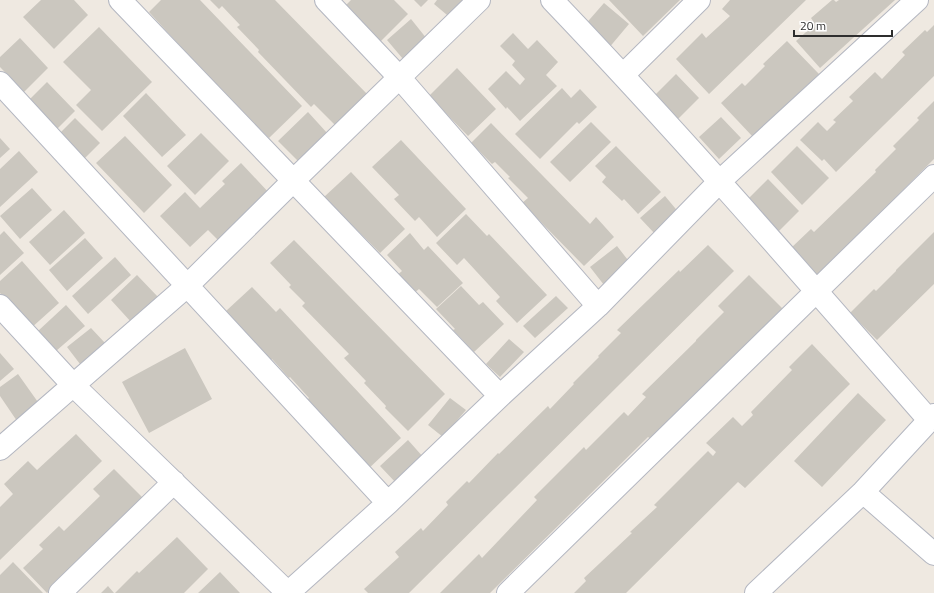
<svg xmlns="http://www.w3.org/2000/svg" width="934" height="593" font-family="'Titillium Web',sans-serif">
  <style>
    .building { fill: #cbc7bf }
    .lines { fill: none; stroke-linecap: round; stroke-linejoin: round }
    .minor-casing { stroke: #b4b7c1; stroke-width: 24 }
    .minor { stroke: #fff; stroke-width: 22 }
  </style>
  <rect width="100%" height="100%" fill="#efe9e1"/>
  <path class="building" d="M 41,0 L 74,0 L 88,15 L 54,49 L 23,17 Z
    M 161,0 L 200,0 L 302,106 L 269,138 L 248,117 L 245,119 L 188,60 L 191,58 L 149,12 Z
    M 210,0 L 275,0 L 368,95 L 336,126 L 314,104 L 311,107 L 258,52 L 259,50 L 237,27 L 240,25 L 222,6 L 219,9 Z
    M 351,0 L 394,0 L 408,14 L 378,44 L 345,6 Z
    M 414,0 L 428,0 L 421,7 Z
    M 437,0 L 470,0 L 453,20 L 434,4 Z
    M 609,0 L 680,0 L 643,36 Z
    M 730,0 L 806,0 L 709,94 L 676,59 L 702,33 L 706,38 L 730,16 L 722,9 Z
    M 832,0 L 834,0 L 836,2 L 839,0 L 895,0 L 820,68 L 796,41 L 815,24 L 811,18 Z
    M 604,3 L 629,24 L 608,49 L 583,27 Z
    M 411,19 L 427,39 L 403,59 L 387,40 Z
    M 934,25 L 934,76 L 836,172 L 824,159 L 822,161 L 800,140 L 818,122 L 827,131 L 836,122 L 833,120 L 853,101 L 849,97 L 875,72 L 882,79 L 905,55 L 902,52 L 925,30 L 927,32 Z
    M 99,27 L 152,82 L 102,131 L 76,105 L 91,90 L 63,62 Z
    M 513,33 L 528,49 L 537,40 L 558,62 L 546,75 L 557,86 L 520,121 L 507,107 L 506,109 L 488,89 L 506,71 L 520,85 L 525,79 L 512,65 L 515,61 L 500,46 Z
    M 20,38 L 48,68 L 24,92 L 0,67 L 0,57 Z
    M 787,41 L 819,74 L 753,137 L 721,103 L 742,83 L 745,86 L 765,66 L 763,64 Z
    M 457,68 L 496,109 L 468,136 L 429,96 Z
    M 676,74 L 699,98 L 677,120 L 654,96 Z
    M 47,82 L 75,111 L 56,130 L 28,101 Z
    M 562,88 L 571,98 L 580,89 L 597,107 L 579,124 L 577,122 L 540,159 L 515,134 Z
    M 146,93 L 186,135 L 162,157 L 123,116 Z
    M 934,101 L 934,159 L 817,275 L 791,248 L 811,229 L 814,232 L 876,172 L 875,170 L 896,149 L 893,146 L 919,120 L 917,118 Z
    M 308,112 L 328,134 L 299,162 L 278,141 Z
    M 721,117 L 741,138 L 719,159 L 699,137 Z
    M 75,118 L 100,143 L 81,162 L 56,137 Z
    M 591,122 L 611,142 L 570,182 L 550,162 Z
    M 491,123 L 590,224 L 596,217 L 614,237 L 584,266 L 522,203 L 528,198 L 508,178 L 510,177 L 495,162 L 492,164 L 471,143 Z
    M 201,133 L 229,161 L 195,195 L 167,166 Z
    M 125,136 L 172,185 L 144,213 L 96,163 Z
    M 0,138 L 10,149 L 0,158 Z
    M 401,140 L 466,209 L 437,237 L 419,217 L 415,221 L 394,199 L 399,195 L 372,167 Z
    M 616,146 L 661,192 L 638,214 L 624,199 L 622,201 L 602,182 L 606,177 L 595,166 Z
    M 797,146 L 829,178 L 802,205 L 771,172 Z
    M 19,151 L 38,172 L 0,207 L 0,169 Z
    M 241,163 L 271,195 L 221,243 L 208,230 L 190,247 L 160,216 L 185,192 L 200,208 L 225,184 L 222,181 Z
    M 351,172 L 405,229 L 380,253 L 324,197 Z
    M 768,179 L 799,211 L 775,235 L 744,203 Z
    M 32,188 L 52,210 L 20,239 L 0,216 Z
    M 665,196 L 680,214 L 656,235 L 640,218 Z
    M 64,210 L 85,233 L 50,265 L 29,242 Z
    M 466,214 L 487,236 L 489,234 L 547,295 L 517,323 L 496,301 L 500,297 L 464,258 L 457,265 L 436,243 Z
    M 4,231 L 24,253 L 0,275 L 0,235 Z
    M 934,232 L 934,284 L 877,340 L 850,313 L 874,289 L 876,291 L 896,271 L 896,270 Z
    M 410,233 L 424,250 L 428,246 L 463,283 L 437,307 L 419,289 L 413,294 L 396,276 L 402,271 L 387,255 Z
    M 85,238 L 103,258 L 67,291 L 49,270 Z
    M 294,240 L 445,394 L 408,431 L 385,408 L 386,406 L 364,383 L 366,381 L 344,358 L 349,354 L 302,306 L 305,303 L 289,287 L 291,285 L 270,263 Z
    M 708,245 L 734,271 L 409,593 L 368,593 L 364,589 L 399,557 L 395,552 L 421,528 L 423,531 L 448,505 L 446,502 L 467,481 L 469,483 L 498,453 L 499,454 L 548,406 L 550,409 L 574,384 L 573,383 L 599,357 L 598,356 L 621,333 L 617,330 L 679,270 L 680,272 Z
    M 617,246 L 631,264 L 604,285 L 590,267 Z
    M 115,257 L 131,275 L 88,314 L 72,296 Z
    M 22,261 L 59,303 L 30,329 L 16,310 L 0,293 L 0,281 Z
    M 137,275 L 158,297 L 132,323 L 111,300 Z
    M 749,275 L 783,309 L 651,439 L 648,437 L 490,593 L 440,593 L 479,554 L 482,558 L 537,500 L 534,497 L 584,447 L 586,450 L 624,412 L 628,416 L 646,397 L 642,394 L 696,341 L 696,340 L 724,312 L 718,306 Z
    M 461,286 L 479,305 L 483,302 L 504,324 L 474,352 L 453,330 L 455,329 L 436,309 Z
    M 252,287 L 276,312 L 280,308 L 401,438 L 366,471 L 307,400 L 309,398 L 290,377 L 289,378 L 272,359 L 271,360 L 226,311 Z
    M 556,296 L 568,308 L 535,338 L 523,326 Z
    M 66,305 L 85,326 L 56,351 L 38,331 Z
    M 91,328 L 105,343 L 80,364 L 67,347 Z
    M 509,339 L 524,352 L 500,377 L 486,364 Z
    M 812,344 L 850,384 L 745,488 L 738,482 L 626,593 L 574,593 L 586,581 L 584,578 L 632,533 L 630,532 L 657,507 L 654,505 L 708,451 L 713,456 L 716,452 L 706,443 L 733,417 L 742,426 L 753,415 L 751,412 L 792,370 L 789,367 Z
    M 185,348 L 212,399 L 149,433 L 122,382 Z
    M 0,353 L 14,369 L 0,381 Z
    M 18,374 L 40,405 L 17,421 L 0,396 L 0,387 Z
    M 858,393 L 886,420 L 822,487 L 794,461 Z
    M 450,398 L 466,410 L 443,437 L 428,425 Z
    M 76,434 L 102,461 L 0,560 L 0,507 L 13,494 L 4,484 L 28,461 L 37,470 Z
    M 408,440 L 424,458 L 397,484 L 380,466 Z
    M 114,469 L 148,503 L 87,555 L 47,593 L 23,568 L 43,549 L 39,545 L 59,526 L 64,531 L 100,496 L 93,489 Z
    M 177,537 L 208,569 L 184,593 L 115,593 L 137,571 L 139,573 Z
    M 13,562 L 43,593 L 0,593 L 0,575 Z
    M 220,572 L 240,593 L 198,593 Z
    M 108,586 L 114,593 L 101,593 Z"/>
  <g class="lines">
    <defs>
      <path id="minor" d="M 120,0 L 500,396
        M 326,0 L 399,77 L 598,306
        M 552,0 C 682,136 805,278 929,420
        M 623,75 L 699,0
        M 0,83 L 388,503
        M 0,306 L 73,385 L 288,593
        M 0,449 L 187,286 L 293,181 L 479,0
        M 863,492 L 934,554
        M 60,593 L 174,482
        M 288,593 L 388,503 L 500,396 L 598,306 L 720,181 L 917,0
        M 508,593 L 934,176
        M 756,593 L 863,492 L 934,415"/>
    </defs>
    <use href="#minor" class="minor-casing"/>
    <use href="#minor" class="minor"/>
  </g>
  <path d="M794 30v6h98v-6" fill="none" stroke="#2e2e2e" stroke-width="2"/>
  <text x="800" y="30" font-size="12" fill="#2e2e2e" stroke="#ffffff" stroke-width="3" paint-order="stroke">20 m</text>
</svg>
